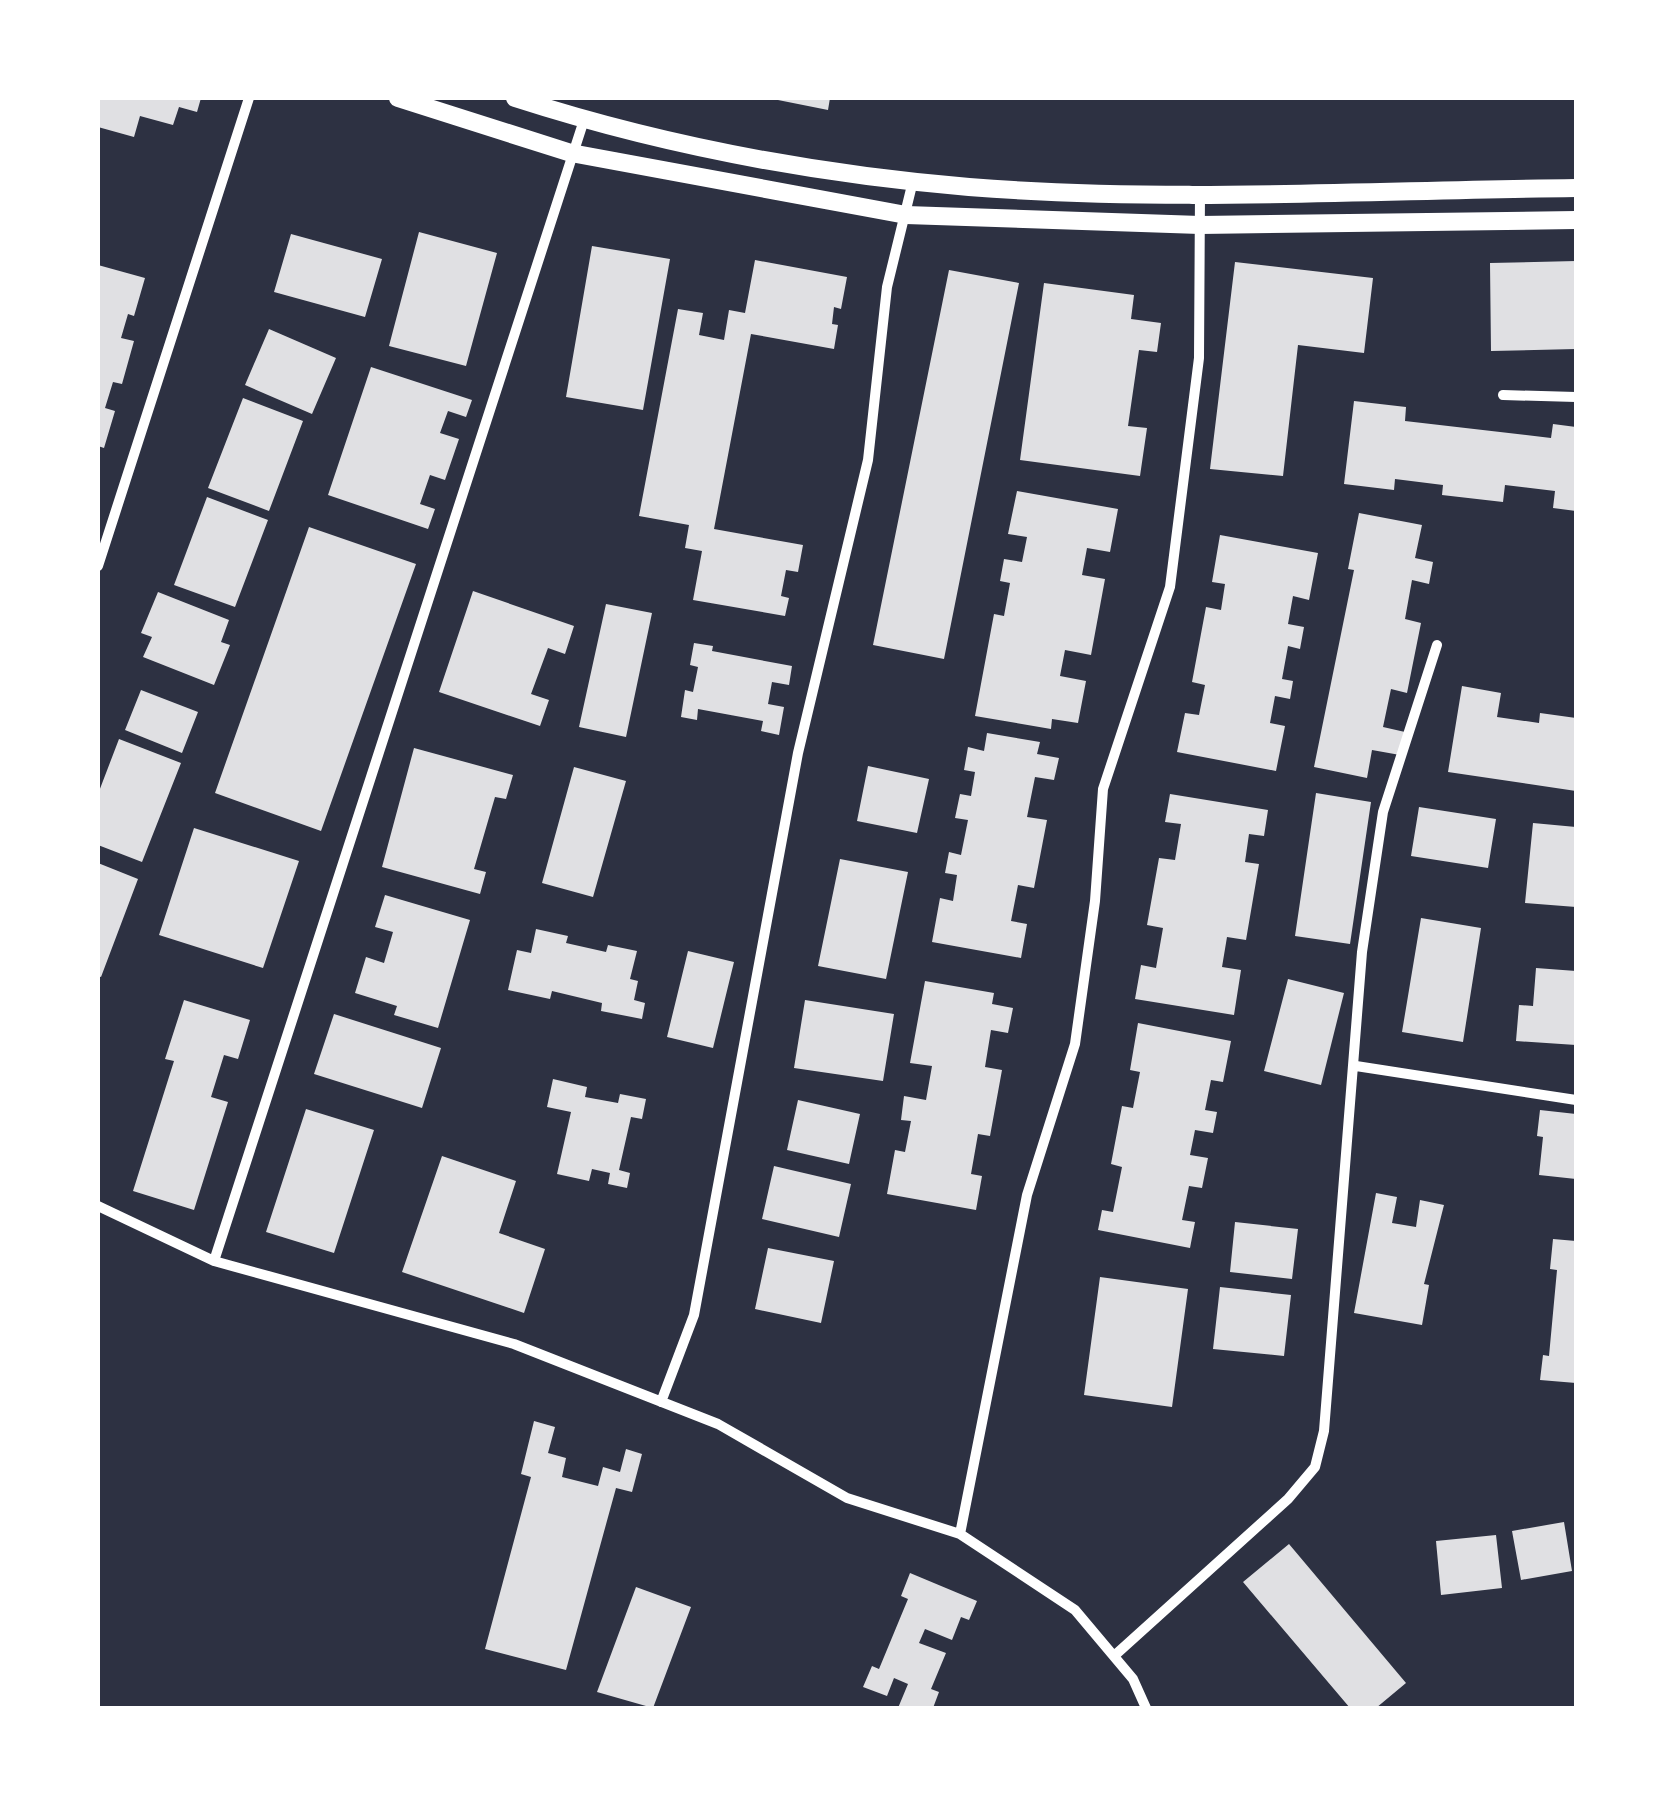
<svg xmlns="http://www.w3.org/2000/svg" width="1674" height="1806" font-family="Karla,sans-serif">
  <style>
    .building { fill: #e0e0e3 }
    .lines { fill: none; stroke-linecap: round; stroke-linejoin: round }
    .minor { stroke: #fff; stroke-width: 10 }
    .tertiary { stroke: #fff; stroke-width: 18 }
  </style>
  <rect width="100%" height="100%" fill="#2d3142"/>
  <path class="building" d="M 98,98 L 201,98 L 197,112 L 179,107 L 173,125 L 140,116 L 134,137 L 98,127 Z
    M 768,98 L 830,98 L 828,110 Z
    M 419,232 L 497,253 L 466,366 L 389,346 Z
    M 291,234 L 382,259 L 365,317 L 274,292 Z
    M 592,246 L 670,259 L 643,410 L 566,397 Z
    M 755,260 L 847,277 L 841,309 L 834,307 L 832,324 L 838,325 L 834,349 L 751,334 L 714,529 L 803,545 L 798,572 L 786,570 L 781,596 L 789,598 L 785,616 L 693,600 L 702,551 L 685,548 L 689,525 L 639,516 L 678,309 L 703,313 L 699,335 L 724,340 L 729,310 L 745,313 Z
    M 1576,261 L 1576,349 L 1491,351 L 1490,263 Z
    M 1235,262 L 1373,278 L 1364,353 L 1298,345 L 1283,476 L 1210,469 Z
    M 98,265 L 145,278 L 134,316 L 128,314 L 121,338 L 134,341 L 122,384 L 113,382 L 105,408 L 115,411 L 104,448 L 98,446 Z
    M 949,270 L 1019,283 L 944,659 L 873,645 Z
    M 1044,283 L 1134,295 L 1131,319 L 1161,323 L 1157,352 L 1139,350 L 1128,426 L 1147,428 L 1140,476 L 1020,460 Z
    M 269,329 L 336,358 L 312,414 L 245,385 Z
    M 371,367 L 472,400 L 466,417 L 448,411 L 440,433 L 459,439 L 445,480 L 430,475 L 420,504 L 435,509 L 428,529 L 328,495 Z
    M 243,398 L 303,421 L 269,511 L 208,488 Z
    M 1354,401 L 1406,407 L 1405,421 L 1551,438 L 1553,424 L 1576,427 L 1576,511 L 1553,508 L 1555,491 L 1505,485 L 1503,502 L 1442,495 L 1443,485 L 1395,479 L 1394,490 L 1344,484 Z
    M 1017,491 L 1118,509 L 1110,552 L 1087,548 L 1082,575 L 1105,579 L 1091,655 L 1065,650 L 1060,676 L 1086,681 L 1078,723 L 1052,719 L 1051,729 L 975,716 L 994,614 L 1004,616 L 1010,583 L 1000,581 L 1004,559 L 1022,562 L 1027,537 L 1008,534 Z
    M 207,497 L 268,520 L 235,607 L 174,585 Z
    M 1359,513 L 1422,525 L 1415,558 L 1433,562 L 1429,584 L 1412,580 L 1405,619 L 1421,623 L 1407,693 L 1391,689 L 1383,727 L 1405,732 L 1400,755 L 1372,750 L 1367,778 L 1314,767 L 1354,570 L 1348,569 Z
    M 309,527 L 416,564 L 321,831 L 215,793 Z
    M 1220,535 L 1318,553 L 1309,600 L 1293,596 L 1288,624 L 1304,627 L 1300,649 L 1288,646 L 1282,679 L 1293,681 L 1290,699 L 1275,696 L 1270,723 L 1285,726 L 1276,771 L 1177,752 L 1185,713 L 1199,715 L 1205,685 L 1192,682 L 1206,607 L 1221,610 L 1225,584 L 1212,582 Z
    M 473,591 L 574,626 L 565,654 L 548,648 L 531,694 L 549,700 L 540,726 L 439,692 Z
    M 158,592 L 229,620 L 221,642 L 230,645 L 214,685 L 143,657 L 152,637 L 141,633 Z
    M 606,604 L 652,613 L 626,737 L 579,727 Z
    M 694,643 L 713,646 L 712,651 L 792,666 L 789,685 L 772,682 L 768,704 L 784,707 L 779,735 L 761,731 L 763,721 L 698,709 L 697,720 L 681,717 L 685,690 L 693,692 L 698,667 L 690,665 Z
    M 1462,686 L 1501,693 L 1497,717 L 1539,723 L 1540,713 L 1576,718 L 1576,791 L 1448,772 Z
    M 141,690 L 198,712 L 182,753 L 125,730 Z
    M 987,733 L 1040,742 L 1037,754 L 1059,758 L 1054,780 L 1035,777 L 1027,817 L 1047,820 L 1034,888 L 1018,885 L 1011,921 L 1027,924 L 1021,958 L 932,942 L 940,898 L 953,901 L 957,875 L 945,873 L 949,852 L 961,855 L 968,820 L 955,818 L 960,794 L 971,796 L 975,772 L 964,770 L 968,747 L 984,751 Z
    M 119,739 L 181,763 L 142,862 L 98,845 L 98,794 Z
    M 414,748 L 513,775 L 506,799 L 495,797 L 474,869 L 486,872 L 480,894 L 382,867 Z
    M 868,766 L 929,779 L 917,833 L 857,821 Z
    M 574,767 L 626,781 L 593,897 L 542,883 Z
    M 1316,793 L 1371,802 L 1350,944 L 1295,936 Z
    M 1170,794 L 1268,810 L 1264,836 L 1249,834 L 1245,862 L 1259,864 L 1246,940 L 1227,937 L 1222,967 L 1241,970 L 1234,1015 L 1135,999 L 1141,965 L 1156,968 L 1163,928 L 1147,925 L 1159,858 L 1175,860 L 1181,824 L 1165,822 Z
    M 1419,807 L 1496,819 L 1488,868 L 1411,856 Z
    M 1533,823 L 1576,827 L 1576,907 L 1525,903 Z
    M 194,828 L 299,861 L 263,968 L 159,935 Z
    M 840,859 L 908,872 L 886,979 L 818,966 Z
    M 98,863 L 138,879 L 101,977 L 98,976 Z
    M 385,895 L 470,920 L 438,1028 L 394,1015 L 397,1006 L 355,993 L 366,957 L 384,963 L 393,932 L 375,927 Z
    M 1421,918 L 1481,928 L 1463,1042 L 1402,1032 Z
    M 536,929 L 568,936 L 566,943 L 606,952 L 608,945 L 637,951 L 630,979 L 638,981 L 634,1000 L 645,1003 L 642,1019 L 601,1011 L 602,1003 L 552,991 L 550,999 L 508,990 L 517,950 L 531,953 Z
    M 688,951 L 734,962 L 713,1048 L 667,1037 Z
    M 1536,968 L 1576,971 L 1576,1045 L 1516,1041 L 1519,1005 L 1533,1006 Z
    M 1288,979 L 1344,993 L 1321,1085 L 1264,1071 Z
    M 925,981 L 994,993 L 992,1004 L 1013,1008 L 1008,1033 L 991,1030 L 985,1067 L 1002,1070 L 990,1136 L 978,1134 L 971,1174 L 982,1176 L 976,1210 L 887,1194 L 895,1150 L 905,1152 L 911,1121 L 901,1120 L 904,1096 L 926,1100 L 932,1066 L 910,1063 Z
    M 184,1000 L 250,1020 L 238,1059 L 224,1055 L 211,1097 L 228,1102 L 194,1210 L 133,1191 L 174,1061 L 165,1059 Z
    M 805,1000 L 894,1014 L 883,1081 L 794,1068 Z
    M 334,1014 L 441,1048 L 422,1108 L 314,1074 Z
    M 1138,1023 L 1231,1041 L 1223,1082 L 1211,1080 L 1205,1110 L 1217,1112 L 1213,1133 L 1195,1130 L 1190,1155 L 1208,1158 L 1202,1188 L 1189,1186 L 1182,1220 L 1195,1222 L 1190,1248 L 1098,1230 L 1102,1210 L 1113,1212 L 1122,1167 L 1111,1164 L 1122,1106 L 1133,1108 L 1140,1072 L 1130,1070 Z
    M 553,1079 L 587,1087 L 585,1097 L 618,1103 L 620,1094 L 646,1099 L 642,1119 L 631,1117 L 619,1170 L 630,1173 L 627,1188 L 608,1184 L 610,1173 L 592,1169 L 589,1181 L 557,1174 L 571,1112 L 547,1107 Z
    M 798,1100 L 860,1114 L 849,1164 L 787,1150 Z
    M 306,1109 L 374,1130 L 334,1253 L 266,1232 Z
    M 1540,1110 L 1576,1114 L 1576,1179 L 1539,1175 L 1543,1137 L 1537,1136 Z
    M 442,1156 L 516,1181 L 499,1233 L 545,1249 L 524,1313 L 402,1272 Z
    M 774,1166 L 851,1184 L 839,1237 L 762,1219 Z
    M 1376,1193 L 1397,1197 L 1392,1223 L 1416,1227 L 1420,1200 L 1444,1205 L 1424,1284 L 1429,1285 L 1422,1325 L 1354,1313 Z
    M 1235,1222 L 1298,1229 L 1292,1279 L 1230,1272 Z
    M 1553,1239 L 1576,1241 L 1576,1383 L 1540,1380 L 1543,1355 L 1549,1356 L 1557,1270 L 1550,1269 Z
    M 768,1248 L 834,1261 L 821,1323 L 755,1309 Z
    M 1100,1277 L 1188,1289 L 1172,1407 L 1084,1395 Z
    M 1220,1287 L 1291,1295 L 1284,1356 L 1213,1349 Z
    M 534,1421 L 555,1427 L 548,1453 L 566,1458 L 562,1477 L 598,1486 L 603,1467 L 620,1472 L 626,1449 L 642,1454 L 632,1492 L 616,1488 L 566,1670 L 485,1649 L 531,1477 L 521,1474 Z
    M 1564,1522 L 1572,1571 L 1521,1580 L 1512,1531 Z
    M 1496,1535 L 1502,1588 L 1441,1595 L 1436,1541 Z
    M 1289,1544 L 1406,1683 L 1376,1708 L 1350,1708 L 1243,1582 Z
    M 910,1573 L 977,1601 L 969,1620 L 961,1617 L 952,1640 L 925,1629 L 919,1643 L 946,1653 L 931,1689 L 939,1692 L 933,1708 L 898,1708 L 908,1684 L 894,1678 L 887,1696 L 863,1687 L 872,1666 L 879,1669 L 908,1599 L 901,1596 Z
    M 636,1587 L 691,1607 L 653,1708 L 597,1692 Z"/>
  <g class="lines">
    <path class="minor" d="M 1503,395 L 1576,397
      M 98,566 L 249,98
      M 1356,1066 L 1576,1100
      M 98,1206 L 214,1261 L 514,1344 L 718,1424 L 847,1498 L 960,1534 L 1075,1610 L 1133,1679 L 1146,1708
      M 214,1261 L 584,120
      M 661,1402 L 694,1315 L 798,753 L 868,460 L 887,287 L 913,181
      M 960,1534 L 1027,1195 L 1075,1044 L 1095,901 L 1103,789 L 1170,587 L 1199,358 L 1200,193
      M 1114,1656 L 1288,1499 L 1315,1467 L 1324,1431 L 1362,952 L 1383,812 L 1437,645"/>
    <path class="tertiary" d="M 398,98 L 571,153 L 906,215 L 1200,225 L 1576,220
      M 515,98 C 661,145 815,174 969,187 C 1170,203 1375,190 1576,188"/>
  </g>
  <rect width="1674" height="1806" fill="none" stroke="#ffffff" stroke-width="200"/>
</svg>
